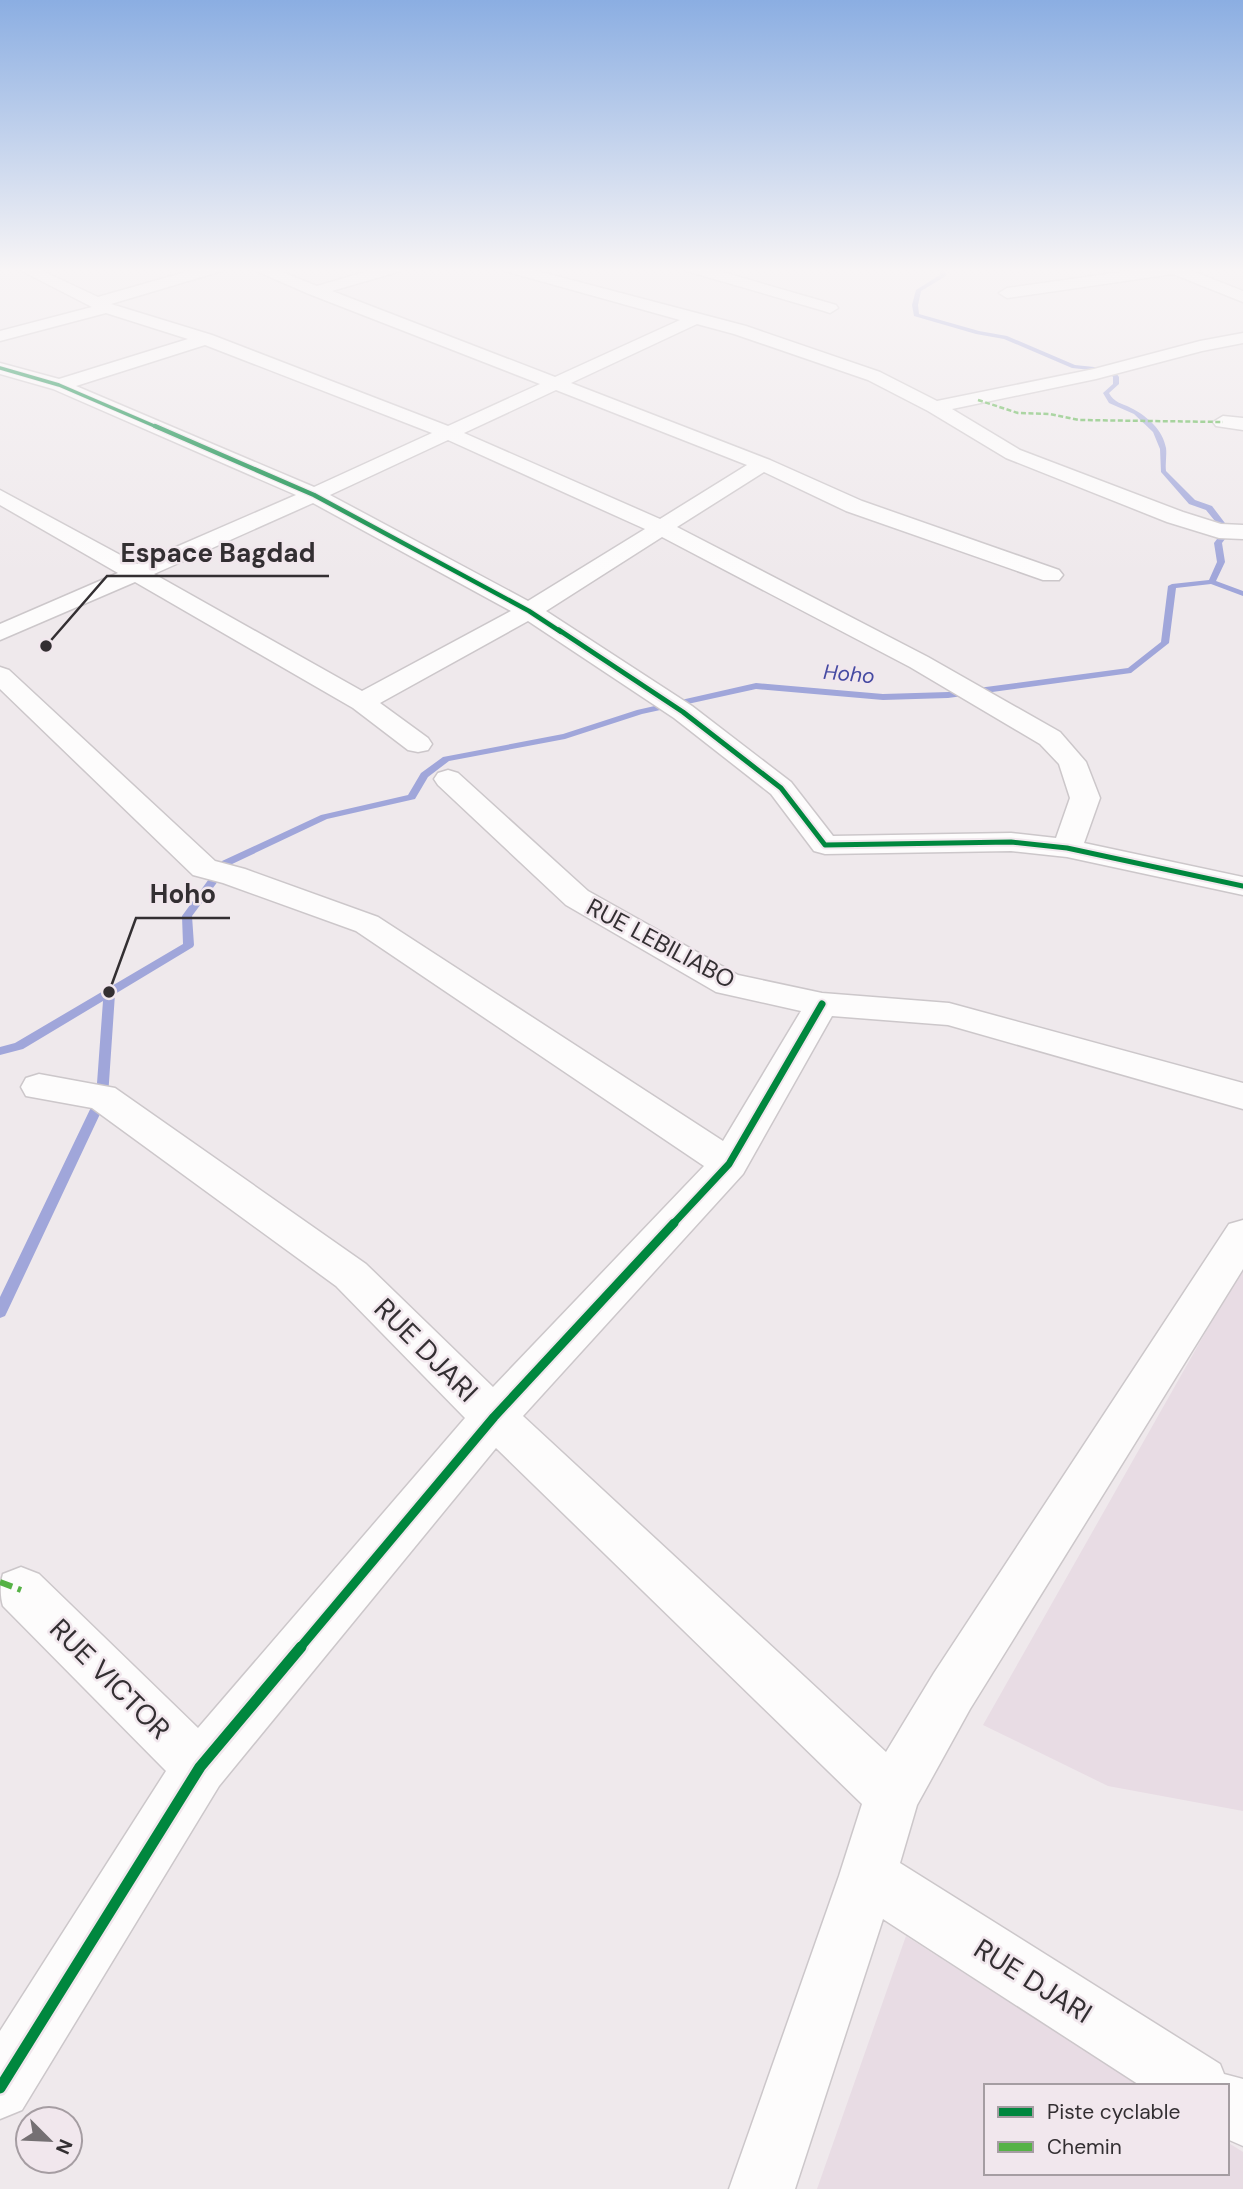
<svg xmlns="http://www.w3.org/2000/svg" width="1243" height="2189" font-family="'DM Sans',sans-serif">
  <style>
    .built { fill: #e8dce4 }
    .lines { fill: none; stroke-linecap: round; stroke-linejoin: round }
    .stream { fill: #a0a6da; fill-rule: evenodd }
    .minor-casing { stroke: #ccc7ca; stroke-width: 3 }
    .minor { fill: #fdfcfc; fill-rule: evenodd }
    .quiet-far1 { stroke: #56b246; stroke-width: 2.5; stroke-dasharray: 5 2.5; stroke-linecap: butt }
    .quiet { stroke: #56b246; stroke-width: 6; stroke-dasharray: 13 6; stroke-linecap: butt }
    .cycleway-far5-casing { stroke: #f1e7ed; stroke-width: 5 }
    .cycleway-far4-casing { stroke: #f1e7ed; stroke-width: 7 }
    .cycleway-far3-casing { stroke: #f1e7ed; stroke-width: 9 }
    .cycleway-far2-casing { stroke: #f1e7ed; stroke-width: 11 }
    .cycleway-far1-casing { stroke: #f1e7ed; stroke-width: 13 }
    .cycleway-casing { stroke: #f1e7ed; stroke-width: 16 }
    .cycleway-far5 { stroke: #00873e; stroke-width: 3.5 }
    .cycleway-far4 { stroke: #00873e; stroke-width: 4.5 }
    .cycleway-far3 { stroke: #00873e; stroke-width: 5 }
    .cycleway-far2 { stroke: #00873e; stroke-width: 7 }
    .cycleway-far1 { stroke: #00873e; stroke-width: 9 }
    .cycleway { stroke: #00873e; stroke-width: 11 }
    .labels { text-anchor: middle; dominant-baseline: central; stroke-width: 5; stroke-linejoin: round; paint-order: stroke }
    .far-water-label { font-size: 21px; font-style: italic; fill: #454aa2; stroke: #f1e7ed }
    .street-label { font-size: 24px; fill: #332f32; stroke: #f1e7ed }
    .near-street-label { font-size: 28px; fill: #332f32; stroke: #f1e7ed }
    .leader { fill: none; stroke: #332f32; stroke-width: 2.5 }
    .callout-dot { fill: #332f32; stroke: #f1e7ed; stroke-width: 2.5 }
    .callout-label { font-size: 26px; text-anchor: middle; font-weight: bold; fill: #332f32; stroke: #f1e7ed; stroke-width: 5; stroke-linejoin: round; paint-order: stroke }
  </style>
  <rect width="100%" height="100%" fill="#efe9ec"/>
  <path class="built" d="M 1243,1266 L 1243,1811 L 1108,1786 L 983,1725 Z
    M 906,1936 L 1140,2086 L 986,2086 L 986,2173 L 1227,2173 L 1227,2142 L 1243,2152 L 1243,2189 L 817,2189 Z"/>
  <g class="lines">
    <path class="stream" d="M 936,267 L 944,267 L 946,276 L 921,291 L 918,305 L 919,314 L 979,331 L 1007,336 L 1075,365 L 1113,369 L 1119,377 L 1119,384 L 1109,393 C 1114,403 1122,403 1131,408 C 1147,416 1163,430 1166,448 C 1167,456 1165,463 1166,471 L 1195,500 L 1212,506 L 1231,531 L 1222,543 L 1225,562 L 1216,581 L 1243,591 L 1243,596 L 1211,584 L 1176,588 L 1169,643 L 1131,673 L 948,698 L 883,700 L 756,689 L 642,714 L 565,739 L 449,761 L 428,777 L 415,799 L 327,819 L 230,865 L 192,916 L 194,945 L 193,947 L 115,994 L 108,1097 L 7,1312 L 5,1316 L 0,1318 L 0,1297 L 96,1097 L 103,1001 L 23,1049 L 0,1055 L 0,1047 L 15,1043 L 183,944 L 182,916 L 222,861 L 321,815 L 408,795 L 421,773 L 443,757 L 563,734 L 637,710 L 756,683 L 883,694 L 948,692 L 1128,668 L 1161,642 L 1168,586 L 1172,584 L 1209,580 L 1217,562 L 1214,543 L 1223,531 L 1206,510 L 1189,504 L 1161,472 L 1160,449 L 1153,432 L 1134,414 L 1109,403 L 1103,393 L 1113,384 L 1113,377 L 1109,372 L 1072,368 L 1004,339 L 976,334 L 914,316 L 912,305 L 916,290 L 940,275 L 940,269 Z"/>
    <defs>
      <path id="minor" d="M 14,267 L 34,267 L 98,297 L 203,267 L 228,267 L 225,270 L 111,304 L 212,335 L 448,426 L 540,384 L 309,294 L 247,267 L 269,267 L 317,286 L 382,267 L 407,267 L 404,270 L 332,291 L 555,377 L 680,320 L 501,270 L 498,267 L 522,267 L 746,326 L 880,372 L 937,401 L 1094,369 L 1200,341 L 1243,333 L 1243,343 L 1202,351 L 1096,379 L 952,409 L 1020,450 L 1183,512 L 1221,524 L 1243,525 L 1243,539 L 1219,538 L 1167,522 L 1006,458 L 928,411 L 868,380 L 734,334 L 697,324 L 571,383 L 770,460 L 862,501 L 1059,570 L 1063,575 L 1059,580 L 1043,580 L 846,511 L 764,472 L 677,527 L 928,657 L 1060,732 L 1086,762 L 1100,798 L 1084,843 L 1243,877 L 1243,895 L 1067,857 L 1011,851 L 825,854 L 814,851 L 771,794 L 674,718 L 528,621 L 380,703 L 428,738 L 432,744 L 428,750 L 418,752 L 408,750 L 353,708 L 135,582 L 0,640 L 0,624 L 118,573 L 0,505 L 0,490 L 137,564 L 296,495 L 53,389 L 0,374 L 0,363 L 59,379 L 188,339 L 106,313 L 0,341 L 0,331 L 92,307 ZM 205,345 L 432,433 L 314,487 L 76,386 ZM 556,390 L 747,465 L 660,519 L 464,433 ZM 448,440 L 645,529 L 528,601 L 330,495 ZM 313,503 L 511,611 L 362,691 L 154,574 ZM 662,537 L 910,667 L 1040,744 L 1059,764 L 1070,798 L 1056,838 L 1011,833 L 833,836 L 791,782 L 692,706 L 546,611 Z
        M 680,267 L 705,267 L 836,305 L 838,308 L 830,313 L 824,311 L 683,270 Z
        M 1157,267 L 1182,267 L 1243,291 L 1243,302 L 1173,274 L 1007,298 L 999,293 L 1007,288 Z
        M 1223,416 L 1243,418 L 1243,430 L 1216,426 L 1213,422 Z
        M 0,667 L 9,670 L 215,861 L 245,869 L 378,917 L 723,1141 L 801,1011 L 716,992 L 566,905 L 438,785 L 434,779 L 438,773 L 448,770 L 458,773 L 588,891 L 738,975 L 822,993 L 949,1003 L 1243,1083 L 1243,1109 L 948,1025 L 832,1016 L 743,1174 L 523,1416 L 886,1752 L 934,1673 L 1229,1224 L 1243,1220 L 1243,1269 L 970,1709 L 917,1805 L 900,1863 L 1220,2064 L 1224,2074 L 1243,2079 L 1243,2146 L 1227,2139 L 1227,2086 L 1141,2086 L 883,1919 L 795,2189 L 729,2189 L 839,1876 L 862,1804 L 496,1448 L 219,1786 L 22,2110 L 0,2119 L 0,2031 L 166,1771 L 3,1606 C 0,1596 0,1584 3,1574 L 21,1567 L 39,1574 L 198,1728 L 465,1418 L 336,1286 L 92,1108 L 26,1096 L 21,1087 L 26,1078 L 39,1074 L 115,1088 L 366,1264 L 493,1387 L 704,1166 L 356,931 L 223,883 L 193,875 L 0,689 Z"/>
    </defs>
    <use href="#minor" class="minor-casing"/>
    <use href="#minor" class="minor"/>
    <path class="quiet-far1" d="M 978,400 L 1018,413 L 1050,414 L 1079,420 L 1223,422"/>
    <path class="quiet" d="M 0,1582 L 21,1590"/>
    <defs>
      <path id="cycleway-far5" d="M 0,368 L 59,385 L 159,428"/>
      <path id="cycleway-far4" d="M 155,426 L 314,495 L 529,611 L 561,632"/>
      <path id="cycleway-far3" d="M 559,630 L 683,712 L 781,788 L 825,845 L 1011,842 L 1067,848 L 1243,886"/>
      <path id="cycleway-far2" d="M 672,1225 L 729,1164 L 822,1004"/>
      <path id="cycleway-far1" d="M 299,1649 L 494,1417 L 674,1223"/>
      <path id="cycleway" d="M 0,2088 L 200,1767 L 301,1647"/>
    </defs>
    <use href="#cycleway-far5" class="cycleway-far5-casing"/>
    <use href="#cycleway-far4" class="cycleway-far4-casing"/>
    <use href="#cycleway-far3" class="cycleway-far3-casing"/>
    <use href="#cycleway-far2" class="cycleway-far2-casing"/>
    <use href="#cycleway-far1" class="cycleway-far1-casing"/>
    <use href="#cycleway" class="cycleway-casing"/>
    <use href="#cycleway-far5" class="cycleway-far5"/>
    <use href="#cycleway-far4" class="cycleway-far4"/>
    <use href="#cycleway-far3" class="cycleway-far3"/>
    <use href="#cycleway-far2" class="cycleway-far2"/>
    <use href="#cycleway-far1" class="cycleway-far1"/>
    <use href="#cycleway" class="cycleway"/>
  </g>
  <linearGradient id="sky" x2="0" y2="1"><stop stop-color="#8baee2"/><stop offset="0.47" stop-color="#f8f5f6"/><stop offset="1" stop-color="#f8f5f6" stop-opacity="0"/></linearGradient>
  <rect width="1243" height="574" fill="url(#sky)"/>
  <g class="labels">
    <g class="far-water-label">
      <text transform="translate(849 674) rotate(5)">Hoho</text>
    </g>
    <g class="street-label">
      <text transform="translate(661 943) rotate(28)">RUE LEBILIABO</text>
    </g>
    <g class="near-street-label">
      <text transform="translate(426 1350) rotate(45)">RUE DJARI</text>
      <text transform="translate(110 1679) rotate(45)">RUE VICTOR</text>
      <text transform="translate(1033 1981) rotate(32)">RUE DJARI</text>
    </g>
  </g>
  <path class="leader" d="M46 646L107 576H329M109 992L136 918H230"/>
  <g class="callout-dot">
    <circle cx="46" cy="646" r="7"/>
    <circle cx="109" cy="992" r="7"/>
  </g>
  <g class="callout-label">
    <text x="218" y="562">Espace Bagdad</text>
    <text x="183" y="903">Hoho</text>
  </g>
  <rect x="984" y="2084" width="245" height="91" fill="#f1e7ed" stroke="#a59da2" stroke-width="2"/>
  <rect x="998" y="2107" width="35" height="10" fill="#00873e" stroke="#a59da2" stroke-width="2"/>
  <text x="1047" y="2119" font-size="21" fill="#332f32">Piste cyclable</text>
  <rect x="998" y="2142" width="35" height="10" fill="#56b246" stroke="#a59da2" stroke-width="2"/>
  <text x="1047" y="2154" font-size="21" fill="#332f32">Chemin</text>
  <g transform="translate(49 2140) rotate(114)"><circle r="33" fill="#f1e7ed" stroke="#a59da2" stroke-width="2"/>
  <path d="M0-5L12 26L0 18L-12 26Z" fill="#757073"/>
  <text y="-10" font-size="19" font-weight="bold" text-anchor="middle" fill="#332f32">N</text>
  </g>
</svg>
